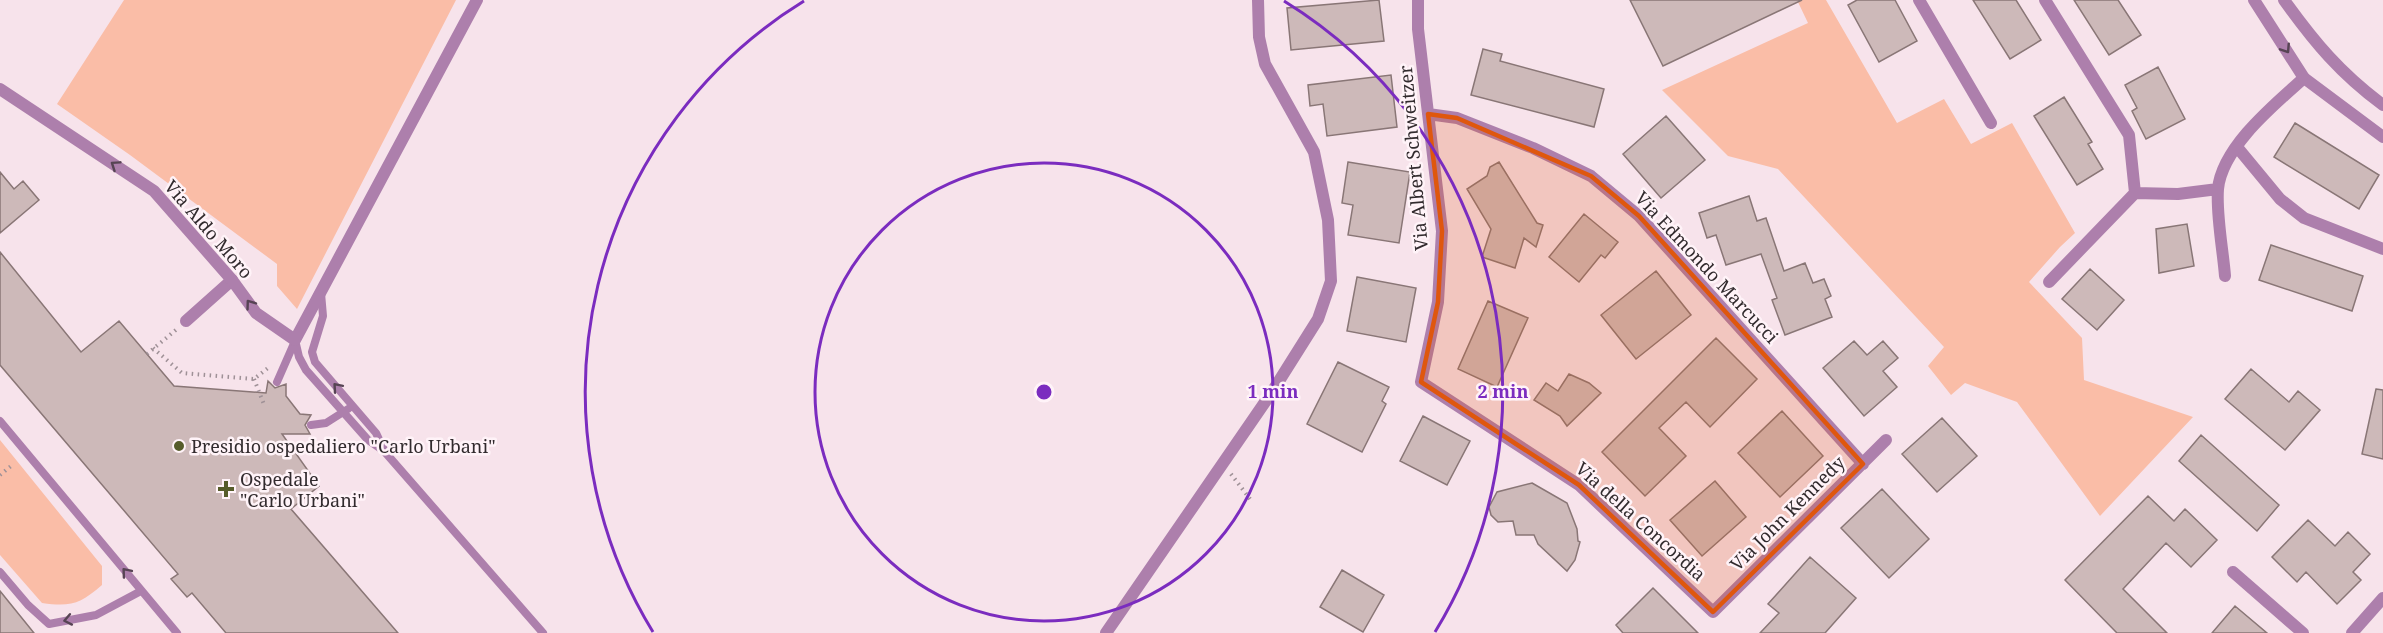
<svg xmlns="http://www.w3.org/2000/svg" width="2383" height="633" font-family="'Noto Serif',serif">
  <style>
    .green { fill: #fabda7 }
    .building { fill: #cdb9b9; stroke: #897676; stroke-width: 1.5 }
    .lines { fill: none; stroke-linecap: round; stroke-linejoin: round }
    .path { stroke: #9f9197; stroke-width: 4; stroke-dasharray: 1.5 4.5; stroke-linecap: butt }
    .service { stroke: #ad7fac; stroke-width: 8 }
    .pedestrian { stroke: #ad7fac; stroke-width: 12 }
    .minor { stroke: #ad7fac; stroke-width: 12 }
    .tertiary { stroke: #ad7fac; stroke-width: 12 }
    .oneway { stroke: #574454 }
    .marked { fill: #df570e; fill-opacity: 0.2; stroke: #df570e; stroke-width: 4.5; stroke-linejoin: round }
    .ring { fill: none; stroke: #7b2cbf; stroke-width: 3 }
    .poi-dot { fill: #565c2a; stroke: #fff3f8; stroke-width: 2 }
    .labels { text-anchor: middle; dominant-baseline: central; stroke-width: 5; stroke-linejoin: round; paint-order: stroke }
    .street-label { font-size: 18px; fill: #322b2e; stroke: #fff3f8 }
    .poi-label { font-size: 18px; fill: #322b2e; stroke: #fff3f8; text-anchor: start }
    .centre { fill: #7b2cbf; stroke: #fff3f8; stroke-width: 3 }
    .ring-label { font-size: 18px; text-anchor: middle; font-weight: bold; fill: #7b2cbf; stroke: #fff3f8; stroke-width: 5; stroke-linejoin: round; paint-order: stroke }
  </style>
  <rect width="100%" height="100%" fill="#f7e3eb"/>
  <path class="green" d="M 124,0 L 456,0 L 297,309 L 277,286 L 277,264 L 130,155 L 57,104 Z
    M 1797,0 L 1826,0 L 1897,123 L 1944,99 L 1971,144 L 2012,123 L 2075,233 L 2060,247 L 2029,282 L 2082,338 L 2084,380 L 2193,417 L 2100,516 L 2017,402 L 1965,383 L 1951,395 L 1928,366 L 1944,347 L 1778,169 L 1728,156 L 1662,90 L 1808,23 Z
    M 0,440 L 102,566 L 102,585 C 80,604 71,607 42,603 L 0,555 Z"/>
  <path class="building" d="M 1379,0 L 1384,41 L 1291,50 L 1287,8 Z
    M 1630,0 L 1802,0 L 1663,66 Z
    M 1857,0 L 1895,0 L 1917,41 L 1879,62 L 1848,5 Z
    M 1973,0 L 2016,0 L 2041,40 L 2010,59 Z
    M 2074,0 L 2118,0 L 2141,35 L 2109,55 Z
    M 1483,49 L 1502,54 L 1500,61 L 1604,89 L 1594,127 L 1471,95 Z
    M 2158,67 L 2185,119 L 2146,139 L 2132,111 L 2137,108 L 2125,85 Z
    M 1391,75 L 1397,127 L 1327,136 L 1323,104 L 1310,106 L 1308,85 Z
    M 2064,97 L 2092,142 L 2088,144 L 2103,169 L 2077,185 L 2034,116 Z
    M 1666,116 L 1705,160 L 1661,198 L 1623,154 Z
    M 2295,123 L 2379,175 L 2359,209 L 2274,157 Z
    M 1348,162 L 1410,172 L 1399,243 L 1348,235 L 1353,205 L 1342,203 Z
    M 1499,162 L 1537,223 L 1543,225 L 1536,247 L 1524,238 L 1515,268 L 1482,257 L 1491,229 L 1467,189 L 1487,176 L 1490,167 Z
    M 0,172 L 14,189 L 23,181 L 39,200 L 0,233 Z
    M 1749,196 L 1757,221 L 1766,218 L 1784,271 L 1805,263 L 1813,283 L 1824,279 L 1831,296 L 1825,299 L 1832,317 L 1785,335 L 1772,300 L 1777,298 L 1761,254 L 1726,265 L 1716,235 L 1707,238 L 1699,213 Z
    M 1584,214 L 1618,242 L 1605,258 L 1601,255 L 1579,282 L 1549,257 Z
    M 2187,224 L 2194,266 L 2159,273 L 2156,229 Z
    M 2271,245 L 2363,276 L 2352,311 L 2259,280 Z
    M 0,252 L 81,352 L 119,321 L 174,386 L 266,393 L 268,381 L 275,388 L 286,384 L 286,396 L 300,414 L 311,415 L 305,425 L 310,434 L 282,434 L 319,486 L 291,509 L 398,633 L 226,633 L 192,593 L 187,597 L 171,579 L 178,574 L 0,365 Z
    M 2090,269 L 2124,300 L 2097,330 L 2062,299 Z
    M 1656,271 L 1691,315 L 1636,359 L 1601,315 Z
    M 1357,277 L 1416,288 L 1406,342 L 1347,331 Z
    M 1488,301 L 1528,318 L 1497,387 L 1458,369 Z
    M 1716,338 L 1757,379 L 1710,427 L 1686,402 L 1659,428 L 1686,456 L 1645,496 L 1602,452 Z
    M 1854,341 L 1867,355 L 1883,341 L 1898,358 L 1883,371 L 1897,387 L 1864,416 L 1823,368 Z
    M 1338,362 L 1389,387 L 1382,401 L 1386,404 L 1362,452 L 1307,424 Z
    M 2251,369 L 2289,402 L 2298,391 L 2320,410 L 2285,450 L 2225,399 Z
    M 1569,374 L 1589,383 L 1601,393 L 1567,426 L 1560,416 L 1534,400 L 1546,383 L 1558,391 Z
    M 2376,389 L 2383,390 L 2383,459 L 2362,454 Z
    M 1782,411 L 1823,456 L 1780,497 L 1738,453 Z
    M 1423,416 L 1470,441 L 1447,485 L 1400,461 Z
    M 1942,418 L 1977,456 L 1937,492 L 1902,454 Z
    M 2201,435 L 2279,505 L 2257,531 L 2179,461 Z
    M 1715,481 L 1746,517 L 1702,556 L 1670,520 Z
    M 1532,483 L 1567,503 L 1577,529 L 1578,541 L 1580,542 L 1575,560 L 1567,571 L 1538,544 L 1534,535 L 1516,535 L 1513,521 L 1498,522 L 1491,515 L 1489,507 L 1497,492 Z
    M 1882,489 L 1929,539 L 1889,578 L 1841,528 Z
    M 2148,496 L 2174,521 L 2185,509 L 2217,540 L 2191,567 L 2166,543 L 2123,589 L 2167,633 L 2117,633 L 2065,580 Z
    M 2308,520 L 2335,546 L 2348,532 L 2370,554 L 2353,572 L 2361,580 L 2337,604 L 2306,572 L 2297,582 L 2272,557 Z
    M 1810,557 L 1856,598 L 1825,633 L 1760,633 L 1779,613 L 1768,604 Z
    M 1342,570 L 1384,595 L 1363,632 L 1320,607 Z
    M 1653,588 L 1698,633 L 1623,633 L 1616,625 Z
    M 0,591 L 34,633 L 0,633 Z
    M 2235,606 L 2267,633 L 2212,633 Z"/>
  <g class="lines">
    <path class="path" d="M 153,348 L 182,373 L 254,379 L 268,368
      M 147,354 L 177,329
      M 254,379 L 265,407
      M 1231,474 L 1250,499
      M 0,475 L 11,466"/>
    <path class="service" d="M 321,293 L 323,316 L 312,352 L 315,362 L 376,433 L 384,450
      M 295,340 L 299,357 L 306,370 L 368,440 L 384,451 L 543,633
      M 277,382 L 295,341
      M 0,421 L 177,633
      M 311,425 L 326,423 L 348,409
      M 0,572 L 28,605 L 49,624 L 96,615 L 141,591"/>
    <path class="pedestrian" d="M 186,321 L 232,280"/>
    <path class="minor" d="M 1418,0 L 1418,29 L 1442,231 L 1438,302 L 1421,382 L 1579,485 L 1713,612 L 1886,440
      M 1919,0 L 1991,123
      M 2045,0 L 2129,135 L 2135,193
      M 1428,114 L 1457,118 L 1533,148 L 1591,176 L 1639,216 L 1863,464
      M 2237,147 L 2280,199 L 2304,218 L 2383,249
      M 2225,276 C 2223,250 2216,215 2218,189 C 2222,147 2275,104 2304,78
      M 2049,282 L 2135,193 L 2178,194 L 2218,189
      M 2233,572 L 2303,633
      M 1106,633 L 1272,392 L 1318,319 L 1331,281 L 1328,220 L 1314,152 L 1265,64 L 1259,37 L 1258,0
      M 2352,633 L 2383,598"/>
    <path class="tertiary" d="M 2254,0 L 2304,78 L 2383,137
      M 2284,0 C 2315,43 2340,73 2383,105
      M 0,89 L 154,191 L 232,280 L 256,313 L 295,340 L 477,0"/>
  </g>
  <defs><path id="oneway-chevron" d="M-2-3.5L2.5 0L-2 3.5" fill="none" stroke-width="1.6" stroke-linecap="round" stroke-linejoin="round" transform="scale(1.5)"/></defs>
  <g class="oneway">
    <use href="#oneway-chevron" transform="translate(2286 49) rotate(57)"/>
    <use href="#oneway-chevron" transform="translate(115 165) rotate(-146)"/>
    <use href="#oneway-chevron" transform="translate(250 304) rotate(-126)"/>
    <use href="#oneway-chevron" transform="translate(337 387) rotate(-131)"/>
    <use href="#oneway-chevron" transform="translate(126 572) rotate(-130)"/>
    <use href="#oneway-chevron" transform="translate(68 620) rotate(169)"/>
  </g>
  <path class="marked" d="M 1428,114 L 1457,118 L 1591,176 L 1639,216 L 1863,464 L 1713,612 L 1579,485 L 1421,382 L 1438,302 L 1442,231 Z"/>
  <g class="ring">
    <circle cx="1044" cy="392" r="229"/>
    <path d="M653 632A459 459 0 0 1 804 1M1284 1A459 459 0 0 1 1435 632"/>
  </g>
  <g class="poi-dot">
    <circle cx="179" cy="446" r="6"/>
    <path d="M223 480h6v6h6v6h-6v6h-6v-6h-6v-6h6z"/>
  </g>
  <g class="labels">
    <g class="street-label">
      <text transform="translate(1413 158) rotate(-95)">Via Albert Schweitzer</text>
      <text transform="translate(209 229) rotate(49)">Via Aldo Moro</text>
      <text transform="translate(1707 267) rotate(47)">Via Edmondo Marcucci</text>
      <text transform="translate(1787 513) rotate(-45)">Via John Kennedy</text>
      <text transform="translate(1641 521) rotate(42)">Via della Concordia</text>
    </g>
    <g class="poi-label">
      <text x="191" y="446">Presidio ospedaliero "Carlo Urbani"</text>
      <text x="240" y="479">Ospedale<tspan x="240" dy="21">"Carlo Urbani"</tspan></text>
    </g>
  </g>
  <circle cx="1044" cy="392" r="9" class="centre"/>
  <g class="ring-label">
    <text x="1273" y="398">1 min</text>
    <text x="1503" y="398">2 min</text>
  </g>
</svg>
